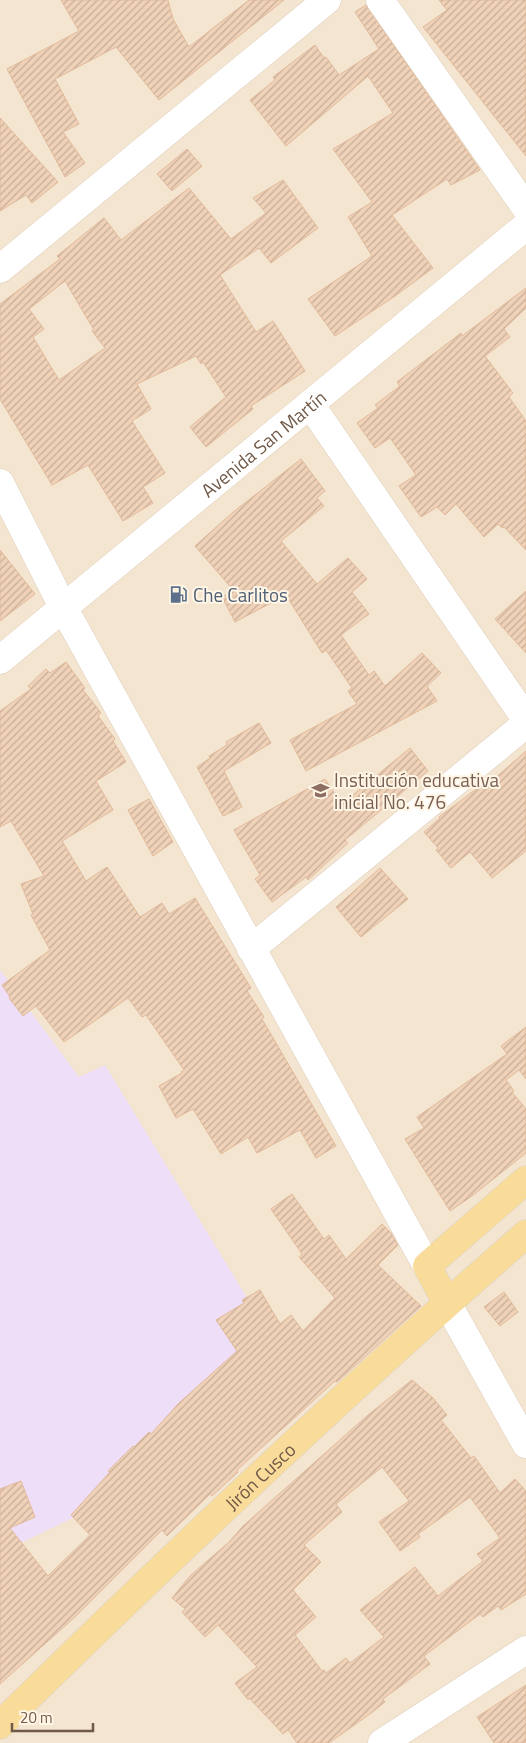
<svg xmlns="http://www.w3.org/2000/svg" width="526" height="1743" font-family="'Titillium Web',sans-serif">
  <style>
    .residential { fill: #f3e5cf }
    .education { fill: #efdef7 }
    .building { fill: url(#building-hatch); stroke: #e2ba9a; fill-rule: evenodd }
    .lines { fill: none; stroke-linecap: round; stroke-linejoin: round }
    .minor-casing { stroke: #dfcfbd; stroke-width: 29 }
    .secondary-casing { stroke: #e4d0bb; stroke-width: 29 }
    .primary-casing { stroke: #dad4cf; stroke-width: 29 }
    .minor { stroke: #fff; stroke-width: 28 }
    .secondary { stroke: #fff; stroke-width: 28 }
    .primary { stroke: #f9db9a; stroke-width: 28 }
    .labels { text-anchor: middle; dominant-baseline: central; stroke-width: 4; stroke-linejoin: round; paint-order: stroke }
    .street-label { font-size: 19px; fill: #715948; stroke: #fff6e6 }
    .service-label { font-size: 19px; fill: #4e5e75; stroke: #fff6e6; text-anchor: start }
    .education-label { font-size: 19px; fill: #785e54; stroke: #fff6e6; text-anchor: start }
  </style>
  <defs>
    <pattern id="building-hatch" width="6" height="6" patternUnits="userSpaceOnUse" patternTransform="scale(1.25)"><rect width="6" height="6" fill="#f0d2b9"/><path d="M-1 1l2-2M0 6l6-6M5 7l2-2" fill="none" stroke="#c7ad98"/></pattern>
  </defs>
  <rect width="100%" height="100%" fill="#fbf2e0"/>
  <path class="residential" d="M 0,0 L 526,0 L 526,1743 L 0,1743 Z"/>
  <path class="education" d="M 0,970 L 79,1077 L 105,1065 L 274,1342 L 75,1517 L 0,1553 Z"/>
  <path class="building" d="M 61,0 L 168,0 L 173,19 L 189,47 L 249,0 L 284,0 L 159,100 L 116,47 L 55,79 L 79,124 L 63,132 L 85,163 L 65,177 L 7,69 L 79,31 Z
    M 439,0 L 526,0 L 526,156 L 423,27 L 447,10 Z
    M 366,5 L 480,170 L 451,185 L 447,179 L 392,215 L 433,268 L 395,296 L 335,336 L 308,299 L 372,256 L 348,217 L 372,202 L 333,149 L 393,113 L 368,76 L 286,146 L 250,100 L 275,80 L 273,77 L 315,45 L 324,58 L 326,57 L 339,75 L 379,49 L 355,12 Z
    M 0,118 L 58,182 L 32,203 L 26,195 L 0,211 Z
    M 187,149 L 202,166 L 172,191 L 157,174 Z
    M 283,180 L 318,228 L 271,263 L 259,248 L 220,275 L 256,332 L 273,321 L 305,371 L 251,406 L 253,409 L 206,447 L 190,427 L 226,397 L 203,362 L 201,364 L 196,356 L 137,384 L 151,409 L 132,421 L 165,473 L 143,487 L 153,503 L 123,521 L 88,465 L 52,485 L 0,399 L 0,304 L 60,259 L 57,256 L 104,218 L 121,240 L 189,188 L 231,239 L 266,213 L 253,198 ZM 65,281 L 94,330 L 92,331 L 105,348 L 59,380 L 33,337 L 44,329 L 29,309 Z
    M 526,288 L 526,308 L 504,329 L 510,337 L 485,356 L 513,393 L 509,397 L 526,421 L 526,550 L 504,527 L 502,528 L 498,524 L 484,537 L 456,504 L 445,515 L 437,507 L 421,517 L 399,486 L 416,475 L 390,438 L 375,448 L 357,423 L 378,408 L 375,405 L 400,386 L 397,382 L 461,333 L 462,336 Z
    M 301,459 L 325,491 L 317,498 L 324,506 L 281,541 L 317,584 L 348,558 L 367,579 L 352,592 L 369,614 L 341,635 L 369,675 L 374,671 L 385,686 L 422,653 L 441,673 L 427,686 L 437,701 L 306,771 L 290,740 L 357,704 L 348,691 L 352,688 L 326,650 L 322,653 L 286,595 L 235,622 L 222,597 L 234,591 L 195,546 L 232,513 Z
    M 0,550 L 35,594 L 0,621 Z
    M 526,591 L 526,653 L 495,619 Z
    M 66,662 L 85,688 L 83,690 L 101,713 L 98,716 L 115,739 L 113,741 L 126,762 L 96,781 L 113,810 L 62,841 L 86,881 L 107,867 L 140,917 L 162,903 L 169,914 L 195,898 L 251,988 L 247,991 L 264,1017 L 262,1019 L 336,1146 L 316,1158 L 300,1130 L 257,1153 L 248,1137 L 221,1154 L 193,1109 L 176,1118 L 159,1086 L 182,1073 L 181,1072 L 184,1070 L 146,1015 L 142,1017 L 128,998 L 64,1042 L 36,1006 L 23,1016 L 9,998 L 10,997 L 2,985 L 50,950 L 31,915 L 33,914 L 21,884 L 44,876 L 11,821 L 0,827 L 0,711 L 31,689 L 28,686 L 46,669 L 50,673 Z
    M 259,723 L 271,743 L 224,771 L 242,807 L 223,816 L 197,767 L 210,758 L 209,756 L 227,745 L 226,742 Z
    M 410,748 L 428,771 L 345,840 L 348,843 L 308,880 L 306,877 L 272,902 L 255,879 L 260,875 L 234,830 L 325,779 L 342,804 Z
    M 526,751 L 526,851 L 492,878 L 470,852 L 451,868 L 436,850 L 438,848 L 424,832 L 440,818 L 439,817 L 491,778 L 493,780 Z
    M 149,799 L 173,842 L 153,856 L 128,810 Z
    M 380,868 L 408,899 L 361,937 L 336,907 Z
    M 526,1027 L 526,1079 L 519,1070 L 506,1080 L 514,1091 L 512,1092 L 526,1109 L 526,1153 L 472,1196 L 450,1211 L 405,1139 L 424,1128 L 417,1117 L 507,1054 L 501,1046 Z
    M 292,1194 L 324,1239 L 329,1235 L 346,1259 L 382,1224 L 391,1233 L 398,1245 L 378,1265 L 421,1306 L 337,1382 L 335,1381 L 237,1470 L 238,1472 L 212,1496 L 210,1494 L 167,1536 L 162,1530 L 75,1617 L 0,1684 L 0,1489 L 21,1481 L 35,1517 L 10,1528 L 48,1576 L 90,1535 L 71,1515 L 110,1472 L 108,1471 L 133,1446 L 134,1447 L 149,1432 L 151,1434 L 179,1403 L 237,1351 L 216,1320 L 244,1303 L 242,1300 L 260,1290 L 280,1324 L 291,1315 L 303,1331 L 335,1298 L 299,1257 L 302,1254 L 271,1209 Z
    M 504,1292 L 518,1312 L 500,1326 L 484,1307 Z
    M 412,1380 L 433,1398 L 447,1415 L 441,1420 L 471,1458 L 474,1456 L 500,1493 L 515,1479 L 526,1491 L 526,1594 L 501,1610 L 498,1606 L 483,1617 L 480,1614 L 424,1656 L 430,1664 L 383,1699 L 385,1702 L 370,1714 L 329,1743 L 297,1743 L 288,1730 L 283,1734 L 249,1698 L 248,1700 L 235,1683 L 257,1667 L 218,1625 L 205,1637 L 182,1612 L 185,1609 L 172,1598 L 190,1576 L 229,1542 L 243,1526 L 368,1415 ZM 382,1467 L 409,1501 L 379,1522 L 400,1551 L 420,1537 L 418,1534 L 470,1497 L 500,1538 L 477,1554 L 483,1561 L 438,1596 L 415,1567 L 360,1610 L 384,1637 L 350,1663 L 346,1658 L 326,1673 L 324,1670 L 322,1671 L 295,1635 L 316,1617 L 293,1590 L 321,1562 L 304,1545 L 342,1512 L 336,1504 Z
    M 526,1685 L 526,1743 L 494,1743 L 477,1717 Z"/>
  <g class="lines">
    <defs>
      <path id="minor" d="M 380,0 L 526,208
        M 0,269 L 327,0
        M 310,404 L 526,719
        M 0,483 L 63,607 L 427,1266
        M 251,949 L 526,724
        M 447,1303 L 526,1444
        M 382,1743 L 526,1650"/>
      <g id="secondary">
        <path id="s1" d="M 0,660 L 526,226"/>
      </g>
      <g id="primary">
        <path d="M 447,1303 L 427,1266 L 526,1180"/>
        <path id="s2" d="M 0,1725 C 171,1557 345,1392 526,1234"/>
      </g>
    </defs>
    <use href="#minor" class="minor-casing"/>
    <use href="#secondary" class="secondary-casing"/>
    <use href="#primary" class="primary-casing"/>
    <use href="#minor" class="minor"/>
    <use href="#secondary" class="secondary"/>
    <use href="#primary" class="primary"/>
  </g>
  <defs>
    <symbol id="fuel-bare" viewBox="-9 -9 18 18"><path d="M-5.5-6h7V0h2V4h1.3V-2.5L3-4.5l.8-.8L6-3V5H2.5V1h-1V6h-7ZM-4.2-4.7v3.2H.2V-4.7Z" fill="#5c6f8a" stroke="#fff6e6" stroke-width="2.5" paint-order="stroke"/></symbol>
    <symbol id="school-bare" viewBox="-9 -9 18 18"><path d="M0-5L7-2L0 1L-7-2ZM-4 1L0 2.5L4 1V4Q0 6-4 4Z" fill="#8d6e63" stroke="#fff6e6" stroke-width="2.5" paint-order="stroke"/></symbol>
  </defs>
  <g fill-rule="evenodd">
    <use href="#fuel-bare" x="166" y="582" width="25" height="25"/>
    <use href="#school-bare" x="308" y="778" width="25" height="25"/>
  </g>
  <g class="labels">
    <g class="street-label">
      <text stroke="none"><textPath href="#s1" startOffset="341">Avenida San Martín</textPath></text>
      <text stroke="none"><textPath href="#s2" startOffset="360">Jirón Cusco</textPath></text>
    </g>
    <g class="service-label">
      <text x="193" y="594">Che Carlitos</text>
    </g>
    <g class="education-label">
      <text x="334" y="779">Institución educativa<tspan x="334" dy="22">inicial No. 476</tspan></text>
    </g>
  </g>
  <path d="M12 1723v8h81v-8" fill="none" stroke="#715948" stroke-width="2.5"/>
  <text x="20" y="1723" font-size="15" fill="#715948" stroke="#fff6e6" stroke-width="4" paint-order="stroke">20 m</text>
</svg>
